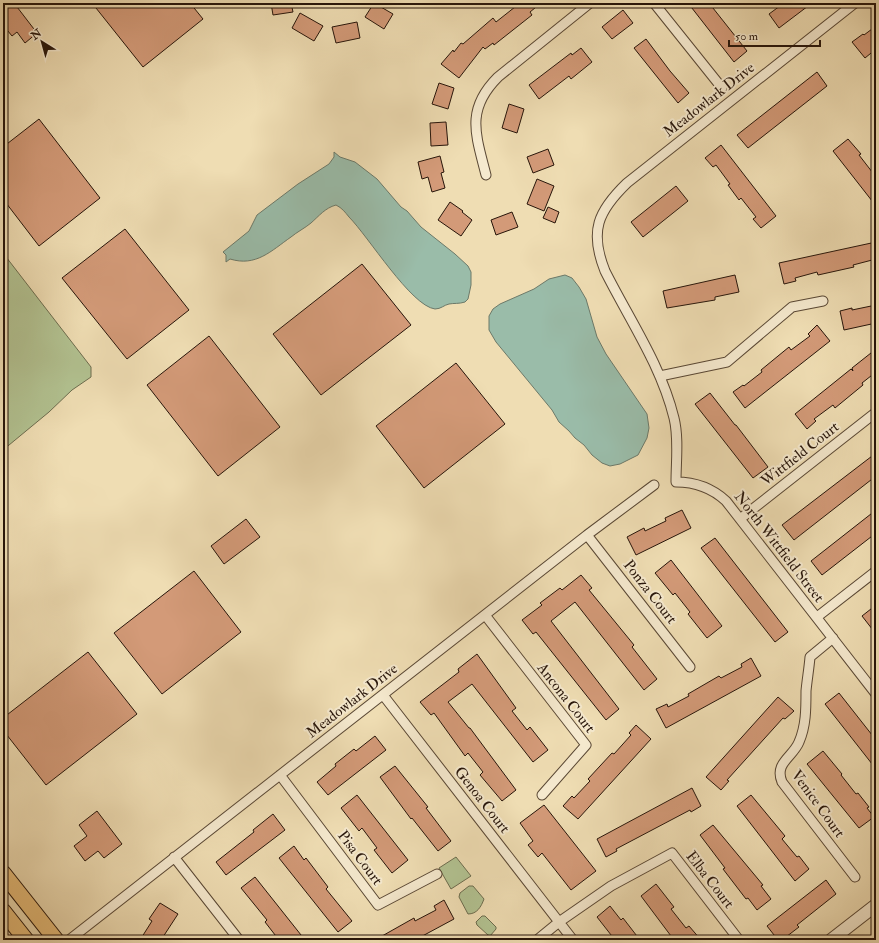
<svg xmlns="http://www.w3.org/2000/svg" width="879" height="943" font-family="'IM FELL Double Pica',serif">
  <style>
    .green { fill: #b2c291; stroke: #6c6c4e }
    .water { fill: #9abca9; stroke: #6c7969 }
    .building { fill: #d39a78; stroke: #27150a }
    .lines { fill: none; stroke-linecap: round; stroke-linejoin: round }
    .minor-casing { stroke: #594734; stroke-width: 11 }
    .tertiary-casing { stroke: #594734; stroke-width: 14 }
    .primary-casing { stroke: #27150a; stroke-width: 17 }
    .minor { stroke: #f5e9ce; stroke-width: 9 }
    .tertiary { stroke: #f5e9ce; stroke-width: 12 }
    .primary { stroke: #e8be7a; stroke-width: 15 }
    .labels { text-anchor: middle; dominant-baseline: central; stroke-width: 4; stroke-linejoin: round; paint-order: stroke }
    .street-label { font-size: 15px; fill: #27150a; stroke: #f5e9ce }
  </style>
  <rect width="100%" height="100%" fill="#efddb3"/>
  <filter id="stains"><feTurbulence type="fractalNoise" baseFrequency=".005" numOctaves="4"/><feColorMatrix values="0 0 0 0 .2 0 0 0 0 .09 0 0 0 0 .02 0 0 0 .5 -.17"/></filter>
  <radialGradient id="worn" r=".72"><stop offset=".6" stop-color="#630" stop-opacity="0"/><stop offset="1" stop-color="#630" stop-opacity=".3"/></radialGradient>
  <path class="green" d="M 3,253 L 91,367 L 91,377 L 72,390 L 49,412 L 3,450 Z
    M 456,857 L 471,876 L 451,889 L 439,868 Z
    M 469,886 L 473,886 L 484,899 C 481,907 477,914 468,914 L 459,897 L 460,893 Z
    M 482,916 L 485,916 L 496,927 L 496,929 L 490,936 L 488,935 L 477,925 L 476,922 Z"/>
  <path class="water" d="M 334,152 L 340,157 L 355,162 L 377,179 L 401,207 L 407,211 L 421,227 L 455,254 L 468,266 L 471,272 L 471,285 L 468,299 L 465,302 C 459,304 454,303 449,304 C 444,305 441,309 435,309 C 411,306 368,236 349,217 C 345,212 342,208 336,205 C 325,208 319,216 311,223 C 305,228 297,232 291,237 C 271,251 256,267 230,259 L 226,262 L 226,255 L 223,252 L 249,231 L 257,215 L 298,184 L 329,164 L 334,157 Z
    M 565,275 L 572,278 L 579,287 L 586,299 L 597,337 L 606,354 L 647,414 L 649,428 L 647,438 L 638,455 L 620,464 L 610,466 L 602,463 L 592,455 L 584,445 L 575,438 L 569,431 L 559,422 L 552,410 L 496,342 L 489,330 L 489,316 L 493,309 L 500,304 L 534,289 L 549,279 Z"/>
  <path class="building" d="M 3,3 L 14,3 L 37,33 L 25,43 L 17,32 L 12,36 L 3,25 Z
    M 92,3 L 190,3 L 203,19 L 143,67 Z
    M 271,3 L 291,3 L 293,12 L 273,15 Z
    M 374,3 L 393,14 L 384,29 L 365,17 Z
    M 520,3 L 541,3 L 530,12 L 532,15 L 494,45 L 493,43 L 485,49 L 483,47 L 459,78 L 441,64 L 453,50 L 454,52 L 461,43 L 463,44 L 493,18 L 496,22 Z
    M 688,3 L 709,3 L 747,51 L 734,62 Z
    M 784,3 L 812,3 L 779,28 L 769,14 Z
    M 623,10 L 633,23 L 612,39 L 602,27 Z
    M 300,13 L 323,26 L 314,41 L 292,28 Z
    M 357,22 L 360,38 L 336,43 L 332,27 Z
    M 876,26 L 876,49 L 865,58 L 852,42 L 863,34 L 864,35 Z
    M 646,39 L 670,71 L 689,93 L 678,103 L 634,48 Z
    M 581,48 L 592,62 L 571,79 L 569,76 L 539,99 L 529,85 L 571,53 L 572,55 Z
    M 817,72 L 827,86 L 748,148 L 737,135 Z
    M 439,83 L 454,88 L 448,109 L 432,104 Z
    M 509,104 L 524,109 L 517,133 L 502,128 Z
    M 39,119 L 100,198 L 39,246 L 3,199 L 3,147 Z
    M 446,122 L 448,145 L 431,146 L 430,123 Z
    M 848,139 L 861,154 L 859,155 L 876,177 L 876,206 L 833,151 Z
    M 721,145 L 776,216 L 761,228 L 753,219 L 756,217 L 741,198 L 739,200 L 728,185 L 730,184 L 716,165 L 713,167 L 705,158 Z
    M 548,149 L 554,165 L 533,173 L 527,157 Z
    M 440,156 L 444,172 L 441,173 L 445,188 L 432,192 L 428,177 L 422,179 L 418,162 Z
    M 537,179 L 554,186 L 544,211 L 527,204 Z
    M 676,186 L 688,201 L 643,237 L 631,222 Z
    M 450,202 L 463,211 L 462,212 L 472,220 L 461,236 L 438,220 Z
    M 548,207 L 559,212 L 555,223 L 543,218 Z
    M 512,212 L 518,227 L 496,235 L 491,220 Z
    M 125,229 L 189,310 L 127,359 L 62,278 Z
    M 876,242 L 876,259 L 853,265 L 854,267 L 818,275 L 817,272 L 795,278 L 796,281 L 784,284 L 779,263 Z
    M 362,264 L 411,325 L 321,395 L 273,334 Z
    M 735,275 L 739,292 L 715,297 L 715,300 L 667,308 L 663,291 Z
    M 876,305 L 876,323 L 844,330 L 840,311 L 852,308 L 852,310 Z
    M 817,325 L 830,341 L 745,408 L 733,392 L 743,385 L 744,386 L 762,372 L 761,370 L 789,347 L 791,350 L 810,336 L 808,334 Z
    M 209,336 L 280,427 L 218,476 L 147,385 Z
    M 876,349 L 876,372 L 862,383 L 863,385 L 835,408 L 833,405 L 814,419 L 816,421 L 807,429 L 795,414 L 851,369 L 853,371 L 852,368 Z
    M 456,363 L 505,424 L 424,488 L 376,426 Z
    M 710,393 L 735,425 L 736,425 L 768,467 L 753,478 L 695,404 Z
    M 876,453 L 876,476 L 794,540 L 782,525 Z
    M 682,510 L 691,528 L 636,555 L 627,537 L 644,528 L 645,531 L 666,521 L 665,518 Z
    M 876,510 L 876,533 L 822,575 L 811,561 Z
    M 246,519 L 260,537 L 224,564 L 211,546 Z
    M 715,538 L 788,632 L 775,642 L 701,548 Z
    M 671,560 L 722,626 L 707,638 L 688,614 L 690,612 L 675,593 L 673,595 L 655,573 Z
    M 194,571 L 241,632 L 162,694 L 114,633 Z
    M 581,575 L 592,588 L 589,590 L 634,645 L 632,647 L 657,679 L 644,690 L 575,602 L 551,621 L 619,709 L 606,720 L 536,632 L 533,634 L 522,620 L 542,605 L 540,603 L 560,588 L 562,590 Z
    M 876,605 L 876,634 L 862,616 Z
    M 88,652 L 137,714 L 46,785 L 3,730 L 3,718 Z
    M 477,654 L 516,708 L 512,711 L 527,730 L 530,727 L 548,750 L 533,762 L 472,684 L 448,702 L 469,728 L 470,728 L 516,790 L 502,801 L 480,775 L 483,772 L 468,753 L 465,756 L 434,713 L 431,715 L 420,702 L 459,672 L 458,669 Z
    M 751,658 L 761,676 L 666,728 L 656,709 L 667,704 L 668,707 L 689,696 L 688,694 L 719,676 L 721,678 L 742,667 L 741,664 Z
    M 839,693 L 876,740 L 876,769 L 825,704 Z
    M 778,697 L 794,711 L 785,719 L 783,718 L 727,780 L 729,781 L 721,790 L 706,777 Z
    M 636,725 L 651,739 L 578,819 L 563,806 L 572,796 L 574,798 L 590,781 L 588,779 L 612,753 L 614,754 L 631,735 L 629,733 Z
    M 375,736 L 386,750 L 328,795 L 317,782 L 336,766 L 335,764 L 354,749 L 356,751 Z
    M 823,751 L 842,774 L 841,775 L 856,794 L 858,793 L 869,807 L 867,808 L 874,817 L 859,828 L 807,764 Z
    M 395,766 L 428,807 L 426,808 L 451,841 L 438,851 L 412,818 L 411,819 L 380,777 Z
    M 692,788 L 701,806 L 691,812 L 690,810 L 616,849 L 617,851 L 606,857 L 597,839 Z
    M 357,795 L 408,860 L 392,873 L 374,850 L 377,848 L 362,828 L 359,831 L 341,808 Z
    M 751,795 L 785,836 L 782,839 L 797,857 L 799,856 L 809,869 L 795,881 L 737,806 Z
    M 544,805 L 596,871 L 571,890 L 542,853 L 538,857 L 528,845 L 533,841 L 520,823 Z
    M 97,811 L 122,844 L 104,858 L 98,851 L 85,861 L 74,846 L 87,836 L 79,825 Z
    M 273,814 L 285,830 L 226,875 L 216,862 L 254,832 L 253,830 Z
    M 713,825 L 763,885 L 761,886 L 771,899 L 757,910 L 748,898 L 746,899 L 723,869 L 725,868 L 700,835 Z
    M 294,846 L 304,860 L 306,858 L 328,887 L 326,889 L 352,921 L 338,932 L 279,858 Z
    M 255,877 L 305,940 L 279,940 L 265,922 L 267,920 L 241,888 Z
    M 826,880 L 836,894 L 797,925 L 799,927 L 782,940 L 778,940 L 767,926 Z
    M 656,884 L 674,907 L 671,909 L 686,928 L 689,926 L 701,940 L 674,940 L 641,896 Z
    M 444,900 L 454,919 L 415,940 L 375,940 L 414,918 L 415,921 L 436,910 L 434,906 Z
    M 160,903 L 178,914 L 161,940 L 140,940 L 152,921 L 149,919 Z
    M 610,906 L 621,920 L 623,918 L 640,940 L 615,940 L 597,917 Z"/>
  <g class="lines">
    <defs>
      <path id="minor" d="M 654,3 L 722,88
        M 855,3 L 627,183 C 598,211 589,231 605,271 C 629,319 661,365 674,418 C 679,438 676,461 676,482 C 695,482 712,488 726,501 L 876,694
        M 486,175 C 476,135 465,110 498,77 L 590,3
        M 660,376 L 727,362 L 792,307 L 823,301
        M 740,519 L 875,413 L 876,414
        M 587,535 L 690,667
        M 485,615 L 586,745 L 542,795
        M 817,617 L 876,571
        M 833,638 L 810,657 C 809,669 807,680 806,691 C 806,709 806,726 799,742 C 793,757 774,763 782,782 L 855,877
        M 383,695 L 573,940
        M 280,775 L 378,905 L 437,874
        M 174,857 L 239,940
        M 69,940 L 587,535 L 654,485
        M 537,940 L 559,922 L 611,886 L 672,853 L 739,940"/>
      <path id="tertiary" d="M 831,940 L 876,905"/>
      <path id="primary" d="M 3,873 L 56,940
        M 3,911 L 26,940"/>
    </defs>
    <use href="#minor" class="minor-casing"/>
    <use href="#tertiary" class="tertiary-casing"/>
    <use href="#primary" class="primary-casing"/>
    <use href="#minor" class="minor"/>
    <use href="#tertiary" class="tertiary"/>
    <use href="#primary" class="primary"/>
  </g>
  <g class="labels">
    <g class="street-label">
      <text transform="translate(709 100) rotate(-38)">Meadowlark Drive</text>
      <text transform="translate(800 454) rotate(-38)">Wittfield Court</text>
      <text transform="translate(779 547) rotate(52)">North Wittfield Street</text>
      <text transform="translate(650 592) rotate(52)">Ponza Court</text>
      <text transform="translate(566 698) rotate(52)">Ancona Court</text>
      <text transform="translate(352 701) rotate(-38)">Meadowlark Drive</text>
      <text transform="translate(482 800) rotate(52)">Genoa Court</text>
      <text transform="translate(818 804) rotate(54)">Venice Court</text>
      <text transform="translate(360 858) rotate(53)">Pisa Court</text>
      <text transform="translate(710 880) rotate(52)">Elba Court</text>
    </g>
  </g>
  <rect width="879" height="943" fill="none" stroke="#efddb3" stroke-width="16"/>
  <rect x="4" y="4" width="871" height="935" fill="none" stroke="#27150a" stroke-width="2"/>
  <rect x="8" y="8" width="863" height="927" fill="none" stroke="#27150a"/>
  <g transform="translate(42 42) rotate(323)" stroke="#f5e9ce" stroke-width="3" paint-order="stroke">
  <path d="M0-3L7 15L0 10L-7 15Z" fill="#27150a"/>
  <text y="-6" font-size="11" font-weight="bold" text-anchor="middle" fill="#27150a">N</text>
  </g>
  <path d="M729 40v6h91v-6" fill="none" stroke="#27150a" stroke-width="2"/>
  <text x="735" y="40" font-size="12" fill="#27150a" stroke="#f5e9ce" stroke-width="3" paint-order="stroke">50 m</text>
  <rect width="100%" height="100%" filter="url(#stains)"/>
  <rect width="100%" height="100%" fill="url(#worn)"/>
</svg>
